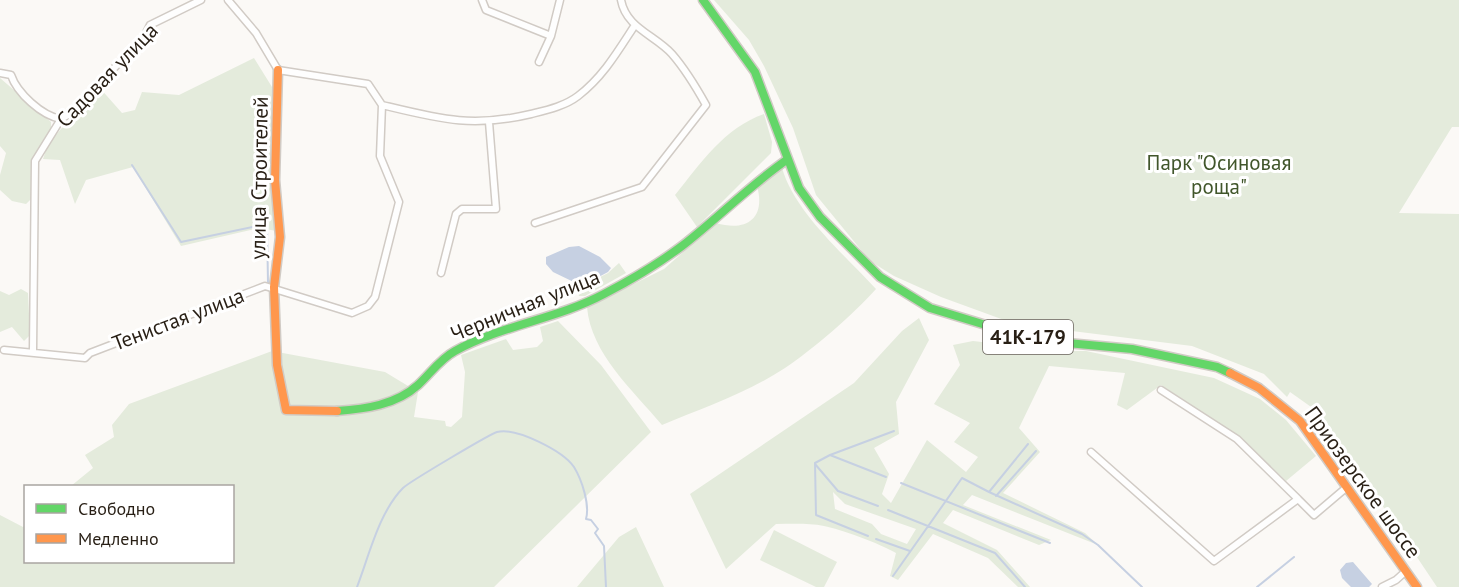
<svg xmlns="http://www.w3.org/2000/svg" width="1459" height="587" font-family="'PT Sans',sans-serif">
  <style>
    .green { fill: #e4ebdc; fill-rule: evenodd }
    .water { fill: #c6d0e2 }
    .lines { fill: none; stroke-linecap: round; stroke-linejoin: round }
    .stream { stroke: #c6d0e2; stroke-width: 2 }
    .street-casing { stroke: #d1cbc5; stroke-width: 9 }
    .fast-casing { stroke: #d1cbc5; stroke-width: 11 }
    .slow-casing { stroke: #d1cbc5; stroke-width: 11 }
    .street { stroke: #fefefe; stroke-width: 6 }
    .fast { stroke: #63d668; stroke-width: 8 }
    .slow { stroke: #ff974d; stroke-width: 8 }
    .labels { text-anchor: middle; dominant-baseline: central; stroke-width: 6; stroke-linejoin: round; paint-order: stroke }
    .shield { fill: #fff; stroke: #68625b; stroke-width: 1.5 }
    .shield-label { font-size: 20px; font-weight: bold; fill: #281f15 }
    .street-label { font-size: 21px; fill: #281f15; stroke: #fff }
    .park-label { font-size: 21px; fill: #41562b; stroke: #fff }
  </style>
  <rect width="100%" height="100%" fill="#fbf9f6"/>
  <path class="green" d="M 714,0 L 1459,0 L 1459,127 L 1452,127 L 1399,213 L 1459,214 L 1459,587 L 1437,587 L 1321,414 L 1290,392 L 1287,397 L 1264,374 L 1192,346 L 1015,324 L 941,297 L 894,276 L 870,261 L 816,195 L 793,128 L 764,66 L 749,40 Z
    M 254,58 L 272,87 L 272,185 L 277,231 L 259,228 L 181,246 L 133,167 L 86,180 L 75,204 L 60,160 L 43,159 L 48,144 L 67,122 L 79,117 L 99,87 L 122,113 L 135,110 L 142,92 L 179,95 Z
    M 0,78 L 51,122 L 51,129 L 32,161 L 32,198 L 26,204 L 12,201 L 0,190 L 0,175 L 6,153 L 0,146 Z
    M 764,114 L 772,142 L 771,153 L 697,227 L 675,195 C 701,163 724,128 764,114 Z
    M 782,168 C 795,213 845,255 876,289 C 854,314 812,350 785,368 C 747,393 703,408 662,425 C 633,390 591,354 587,307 L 664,269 L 716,223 C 747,232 766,218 757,186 Z
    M 619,263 L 626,273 L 585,296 L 579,296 L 578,293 L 582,286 L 608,273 Z
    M 21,289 L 28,293 L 30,335 L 24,341 L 12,327 L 0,332 L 0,291 L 9,295 Z
    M 919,318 L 929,340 L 896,402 L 899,434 L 874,448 L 889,474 L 882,494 L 891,503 L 927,440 L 966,472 L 978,457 L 954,442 L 970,423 L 934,404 L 960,365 L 953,345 L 973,341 L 1058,351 L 1086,351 L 1214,378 L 1260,399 L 1286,420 L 1316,456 L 1286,481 L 1238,436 L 1161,385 L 1127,410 L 1117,405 L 1125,373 L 1049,366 L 1019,428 L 1040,452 L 1003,493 L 1085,533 L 1098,545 L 972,495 L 963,505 L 1051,540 L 1039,545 L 953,510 L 943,523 L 997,550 L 1030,587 L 1018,587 L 988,558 L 933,534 L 898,580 L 890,576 L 896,553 C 881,544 840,529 824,526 C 809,523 792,524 776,524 L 726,569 L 690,494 L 854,383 L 902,331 ZM 833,492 L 845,504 L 916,529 L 907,544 L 881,534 L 872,524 L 835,509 Z
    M 558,321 L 601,365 L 651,432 L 494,587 L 0,587 L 0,515 L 23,527 L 25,525 L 26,562 L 232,562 L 232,486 L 71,486 L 93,468 L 85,455 L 114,437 L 112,425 L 129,404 L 272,351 L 385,372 L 418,392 L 414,417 L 445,421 L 446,426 L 451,427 L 462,417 L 465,372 L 461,355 L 506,339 L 513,350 L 537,347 L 543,341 L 540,327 Z
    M 636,527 L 664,587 L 577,587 L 619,537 Z
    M 774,530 L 837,562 L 824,587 L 816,587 L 760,560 Z"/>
  <path class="water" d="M 579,246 L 600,257 L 611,268 L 608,272 L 582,286 L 553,272 L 546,264 L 546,257 L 569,247 Z
    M 1353,562 L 1372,584 L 1369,587 L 1351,587 L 1342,578 L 1340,570 L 1346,563 Z"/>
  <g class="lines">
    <path class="stream" d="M 132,165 L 181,242 L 267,224 L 268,283
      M 830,455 L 886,477
      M 815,464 L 838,491 L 878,506
      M 901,483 L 1050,543
      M 989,492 L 1082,534 L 1098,545 L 1142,587
      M 996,496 L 1036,451
      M 888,510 L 995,553 L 1025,587
      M 868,536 L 816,515 L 815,463 L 830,455 L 894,431
      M 876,539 L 910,551
      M 893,576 L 962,478 L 989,492 L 1028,444
      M 357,587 C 369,556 379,512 403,488 C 409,482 490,434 497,432 C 516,427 563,451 574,467 C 582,480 590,505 586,519 L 591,520 L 598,529 L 595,533 L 604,546 L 606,587
      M 1257,587 L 1294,557"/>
    <defs>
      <path id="street" d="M 228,0 L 256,33 L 278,70 L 368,84 L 382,105 C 440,119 472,128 531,114 C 547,110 565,106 578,96 C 603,77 618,51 635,25
        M 482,0 L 486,10 L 551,36
        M 539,62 L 551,36 L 560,0
        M 0,73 L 11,75 C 17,93 42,116 61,119
        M 535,223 L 642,187 L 706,105 C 696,87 685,69 672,54 C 655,35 626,28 621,0
        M 441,273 L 456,214 L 462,209 L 496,209 L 489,122
        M 4,350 L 85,358 L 90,353 L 265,286 L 352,313 L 368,306 L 375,297 L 399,202 L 380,156 L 382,105
        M 33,351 L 35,161 L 61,119 L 70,114 L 144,37 L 150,25 L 201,0
        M 1161,390 L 1237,439 L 1298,499
        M 1091,452 L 1214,561 L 1298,499 L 1314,515 L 1347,487
        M 1382,587 L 1396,580 L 1406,571"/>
      <path id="fast" d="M 703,0 L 755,72 L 799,188 L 820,217 L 880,277 L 930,308 L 1035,340 L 1132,349 L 1217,367 L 1230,373
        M 337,411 C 365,409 396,405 418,385 C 430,374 440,359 455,351 C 502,325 557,319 604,294 C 631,280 658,264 682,246 C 718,218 750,185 788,159"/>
      <path id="slow" d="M 278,70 L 275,180 L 280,237 L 274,287 L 277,365 L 286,410 L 337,411
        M 1230,373 L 1259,388 L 1300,421 L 1417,587"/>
    </defs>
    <use href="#street" class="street-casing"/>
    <use href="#fast" class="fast-casing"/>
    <use href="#slow" class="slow-casing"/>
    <use href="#street" class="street"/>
    <use href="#fast" class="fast"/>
    <use href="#slow" class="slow"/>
  </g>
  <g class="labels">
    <rect class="shield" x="983" y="320" width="90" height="34" rx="4.5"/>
    <g class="shield-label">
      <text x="1028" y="337">41К-179</text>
    </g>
    <g class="street-label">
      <text transform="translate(107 75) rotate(-46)">Садовая улица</text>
      <text transform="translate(259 178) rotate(-89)">улица Строителей</text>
      <text transform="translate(525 305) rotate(-22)">Черничная улица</text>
      <text transform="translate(178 319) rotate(-21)">Тенистая улица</text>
      <text transform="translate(1363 482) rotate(54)">Приозерское шоссе</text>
    </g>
    <g class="park-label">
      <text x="1219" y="162">Парк "Осиновая<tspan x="1219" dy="24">роща"</tspan></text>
    </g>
  </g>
  <rect x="24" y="485" width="210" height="78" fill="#ffffff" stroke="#a9a5a1" stroke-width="1.5"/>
  <rect x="36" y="504" width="30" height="9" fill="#63d668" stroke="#a9a5a1" stroke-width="1.5"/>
  <text x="78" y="515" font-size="18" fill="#281f15">Свободно</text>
  <rect x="36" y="534" width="30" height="9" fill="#ff974d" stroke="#a9a5a1" stroke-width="1.5"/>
  <text x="78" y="545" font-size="18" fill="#281f15">Медленно</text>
</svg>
